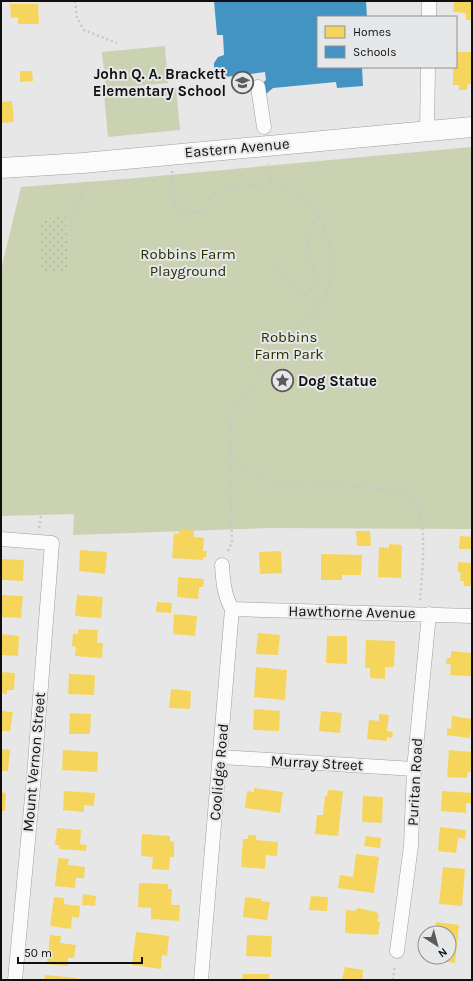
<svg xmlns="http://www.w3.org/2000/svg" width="473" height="981" font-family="Karla,sans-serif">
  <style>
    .green { fill: #cad2b1 }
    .garden { fill: url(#garden-dots) }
    .homes { fill: #f6d55c }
    .schools { fill: #4393c3 }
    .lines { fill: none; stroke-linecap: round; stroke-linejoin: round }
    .street-casing { stroke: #9e9e9e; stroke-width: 15 }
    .secondary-casing { stroke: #9e9e9e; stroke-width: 21 }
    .path { stroke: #c8c8c8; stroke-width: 2.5; stroke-dasharray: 2 3; stroke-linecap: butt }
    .street { stroke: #fbfbfb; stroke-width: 14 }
    .secondary { stroke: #fbfbfb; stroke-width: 20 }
    .labels { text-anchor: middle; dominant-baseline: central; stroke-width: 4; stroke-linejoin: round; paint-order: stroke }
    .poi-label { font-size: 15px; font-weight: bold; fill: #101011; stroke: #e6e7e8; text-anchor: end }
    .street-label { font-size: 15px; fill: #101011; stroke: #e6e7e8 }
    .park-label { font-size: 15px; fill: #283000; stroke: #e6e7e8 }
  </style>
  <defs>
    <pattern id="garden-dots" width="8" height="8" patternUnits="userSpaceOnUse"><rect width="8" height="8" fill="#cad2b1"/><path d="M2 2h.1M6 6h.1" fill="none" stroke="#acb397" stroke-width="1.8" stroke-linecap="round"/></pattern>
  </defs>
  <rect width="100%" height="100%" fill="#e7e7e7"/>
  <path class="green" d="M 165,46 L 168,83 L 106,89 L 102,52 Z
    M 176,87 L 180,130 L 108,137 L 104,94 Z
    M 472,147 L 472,529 L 269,528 L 73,535 L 74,514 L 1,516 L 1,270 L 21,187 L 125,179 Z"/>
  <path class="garden" d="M 66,217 L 68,272 L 42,273 L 41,219 Z"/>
  <path class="homes" d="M 454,1 L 472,1 L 472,20 L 466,20 L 466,13 L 453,12 Z
    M 10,4 L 38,4 L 39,24 L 18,24 L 18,17 L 11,18 Z
    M 457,52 L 472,52 L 472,84 L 468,84 L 467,90 L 459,90 L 459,85 L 453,85 L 453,67 L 456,67 Z
    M 20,71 L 32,71 L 33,81 L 20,82 Z
    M 12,101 L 14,122 L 1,123 L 1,102 Z
    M 179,529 L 194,531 L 194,537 L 204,538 L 203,551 L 207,551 L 206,557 L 203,557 L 203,560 L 172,558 L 174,533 L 179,534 Z
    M 356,531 L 370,531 L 371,546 L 357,546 Z
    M 460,536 L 472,537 L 472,549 L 459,549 Z
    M 389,544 L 402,545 L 401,578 L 378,577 L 379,547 L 389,548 Z
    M 80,550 L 107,552 L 105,574 L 79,571 Z
    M 281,551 L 282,573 L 260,574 L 259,552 Z
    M 321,554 L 362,555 L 361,575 L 342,575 L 342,580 L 321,580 Z
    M 1,559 L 24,560 L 23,581 L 1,580 Z
    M 458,562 L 472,563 L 472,586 L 464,586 L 464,581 L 460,581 L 461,573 L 458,572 Z
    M 178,577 L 204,579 L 203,587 L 199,587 L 198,599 L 177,597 Z
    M 1,595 L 23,596 L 21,618 L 1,617 Z
    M 77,595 L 103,597 L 101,618 L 75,616 Z
    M 157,602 L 172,603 L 171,613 L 156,612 Z
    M 174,614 L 197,616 L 195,636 L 173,634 Z
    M 78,629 L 98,630 L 97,643 L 103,643 L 102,658 L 75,656 L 76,647 L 72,646 L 73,634 L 78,634 Z
    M 258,633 L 280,635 L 278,655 L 256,654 Z
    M 1,634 L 19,636 L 18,656 L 1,655 Z
    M 327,636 L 347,636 L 347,664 L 326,663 Z
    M 366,640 L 395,641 L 394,667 L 385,667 L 385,679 L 370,678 L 370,668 L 365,668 Z
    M 451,651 L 472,653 L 471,676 L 450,675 L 451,664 L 446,664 L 447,658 L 451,658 Z
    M 256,667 L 287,670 L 285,700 L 254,697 Z
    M 1,672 L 15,673 L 14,690 L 7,690 L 7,694 L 1,693 Z
    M 69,674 L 95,675 L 94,695 L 68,694 Z
    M 171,689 L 191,691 L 190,709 L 169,708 Z
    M 254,709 L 280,711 L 279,731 L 253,730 Z
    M 1,711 L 13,712 L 10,731 L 1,731 Z
    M 321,711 L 342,713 L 340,733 L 319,731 Z
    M 70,713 L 91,714 L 90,734 L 69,734 Z
    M 379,714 L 389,715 L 387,731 L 393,732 L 392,738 L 387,737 L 387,741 L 367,739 L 369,720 L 379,721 Z
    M 452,716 L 472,719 L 470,738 L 447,735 L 447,728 L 451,729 Z
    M 1,749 L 10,750 L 8,771 L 1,771 Z
    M 63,750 L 98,752 L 97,772 L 62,770 Z
    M 449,750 L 472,752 L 472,772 L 468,772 L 467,778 L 447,777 Z
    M 254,788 L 283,792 L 280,813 L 245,808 L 247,791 L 254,792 Z
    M 328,790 L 343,791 L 338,836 L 315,834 L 317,815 L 323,815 L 325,796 L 327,796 Z
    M 64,791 L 95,793 L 94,806 L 84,805 L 84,812 L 63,810 Z
    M 442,791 L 472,793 L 472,804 L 466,803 L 466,813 L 441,811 Z
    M 1,792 L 6,793 L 5,811 L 1,811 Z
    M 363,796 L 383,797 L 382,823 L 362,822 Z
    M 440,827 L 466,830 L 465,839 L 458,838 L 456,853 L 438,851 Z
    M 57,828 L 81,830 L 80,844 L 87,845 L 86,851 L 59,849 L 59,845 L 55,845 Z
    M 142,834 L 170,836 L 170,841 L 174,842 L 174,857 L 170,857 L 169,870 L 152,869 L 153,857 L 141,856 Z
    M 248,835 L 256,835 L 256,840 L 278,842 L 277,856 L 266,855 L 265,869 L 241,867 L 243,839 L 248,839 Z
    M 366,836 L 381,838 L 380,848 L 364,846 Z
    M 356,854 L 379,857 L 374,893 L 338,888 L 340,875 L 353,877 Z
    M 58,858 L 69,859 L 68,865 L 85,867 L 84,878 L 76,878 L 75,888 L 55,886 Z
    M 443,867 L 465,869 L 462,906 L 439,904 Z
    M 139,883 L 168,884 L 168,889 L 172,889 L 171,905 L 180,905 L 179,921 L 151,919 L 151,908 L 138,907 Z
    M 83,894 L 96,896 L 95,906 L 82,905 Z
    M 311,896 L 328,897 L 327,911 L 309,910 Z
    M 54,897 L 64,898 L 64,904 L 80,906 L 79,918 L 72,917 L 71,929 L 50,926 Z
    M 245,897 L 262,899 L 261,901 L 270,902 L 267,920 L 243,917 Z
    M 358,908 L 376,912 L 379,915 L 377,921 L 380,922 L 378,935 L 345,933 L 346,910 L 355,911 Z
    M 436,922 L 459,925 L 455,963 L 431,959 L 432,957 L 449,957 L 449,933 L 435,933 Z
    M 136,932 L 169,936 L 167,956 L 162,955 L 161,969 L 132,965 Z
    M 50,935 L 61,936 L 60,943 L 76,945 L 74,958 L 68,958 L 68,966 L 47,964 Z
    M 247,935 L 272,936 L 271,957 L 246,956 Z
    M 345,967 L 363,970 L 362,980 L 342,980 Z
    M 243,974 L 269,974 L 269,980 L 242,980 Z
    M 45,975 L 77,978 L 77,980 L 44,980 Z"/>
  <path class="schools" d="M 214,1 L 366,1 L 367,17 L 318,17 L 318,67 L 362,67 L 363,86 L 337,88 L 336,82 L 273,88 L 266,94 L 259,86 L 266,80 L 265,72 L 225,77 L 218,75 L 214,70 L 214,63 L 218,57 L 224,55 L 223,35 L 217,35 Z"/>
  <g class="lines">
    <defs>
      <path id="street" d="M 429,17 L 429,1
        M 258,87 L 264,127
        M 427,130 L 428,67
        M 1,539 L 52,543 L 34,776 L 15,980
        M 232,609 L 472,616
        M 221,757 L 414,769
        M 397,951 L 411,846 L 414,769 L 429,614
        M 201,980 L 232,609 C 224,595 223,581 222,565"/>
      <path id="secondary" d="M 1,168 L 83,163 L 472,127"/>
    </defs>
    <use href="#street" class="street-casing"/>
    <use href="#secondary" class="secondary-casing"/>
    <path class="path" d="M 75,1 L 77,18 L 84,30 L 117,43
      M 172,171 L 176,214 L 207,211 L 208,201 L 213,193 L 221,192 L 232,187 L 272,184
      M 67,244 L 70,243 C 74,235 70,226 72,218 C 74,203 86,195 85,179
      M 273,268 L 320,306
      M 308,295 C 311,288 317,279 315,271 C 314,265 309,261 308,256 C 304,243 311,228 318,217
      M 230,449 C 242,468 258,479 280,485 C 322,486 375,482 415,499 C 428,518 422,577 420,601
      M 39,528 L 41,515
      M 228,551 L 232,542 C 231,508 229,475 230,442 C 230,434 229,422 231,414 C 233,406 245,399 250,391 C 260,376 266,359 279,345 C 289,333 304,325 315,313 C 335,290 334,250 322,224 C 313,205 292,188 272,184 L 268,164
      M 393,980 L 395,965"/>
    <use href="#street" class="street"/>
    <use href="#secondary" class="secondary"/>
  </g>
  <defs>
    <symbol id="school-ring" viewBox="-11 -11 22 22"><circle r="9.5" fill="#e6e7e8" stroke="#5b5b5c" stroke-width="1.5"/><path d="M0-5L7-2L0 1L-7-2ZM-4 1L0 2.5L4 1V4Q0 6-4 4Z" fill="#5b5b5c"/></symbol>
    <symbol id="sight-ring" viewBox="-11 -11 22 22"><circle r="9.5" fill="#e6e7e8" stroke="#5b5b5c" stroke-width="1.5"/><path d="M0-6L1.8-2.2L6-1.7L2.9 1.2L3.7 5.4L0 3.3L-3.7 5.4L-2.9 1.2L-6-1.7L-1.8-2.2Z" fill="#5b5b5c"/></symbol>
  </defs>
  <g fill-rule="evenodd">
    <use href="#school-ring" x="230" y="70" width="25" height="25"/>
    <use href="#sight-ring" x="270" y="368" width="25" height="25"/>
  </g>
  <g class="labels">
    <g class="poi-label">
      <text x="226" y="74">John Q. A. Brackett<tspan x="226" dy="17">Elementary School</tspan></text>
      <text x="298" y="381" text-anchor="start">Dog Statue</text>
    </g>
    <g class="street-label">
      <text transform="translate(237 148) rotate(-5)">Eastern Avenue</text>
      <text transform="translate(352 612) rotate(1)">Hawthorne Avenue</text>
      <text transform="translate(34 762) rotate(-85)">Mount Vernon Street</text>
      <text transform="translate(317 763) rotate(3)">Murray Street</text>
      <text transform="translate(219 772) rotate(-85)">Coolidge Road</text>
      <text transform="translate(415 782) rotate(-87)">Puritan Road</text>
    </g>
    <g class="park-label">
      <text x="188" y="254">Robbins Farm<tspan x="188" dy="17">Playground</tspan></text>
      <text x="289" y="337">Robbins<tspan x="289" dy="17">Farm Park</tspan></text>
    </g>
  </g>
  <rect width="473" height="981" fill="none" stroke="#101011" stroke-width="4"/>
  <rect x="317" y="16" width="140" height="52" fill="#e6e7e8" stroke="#909192"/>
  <rect x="325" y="26" width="20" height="12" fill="#f6d55c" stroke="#909192"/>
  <text x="353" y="36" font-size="12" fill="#101011">Homes</text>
  <rect x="325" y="46" width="20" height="12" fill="#4393c3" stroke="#909192"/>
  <text x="353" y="56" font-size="12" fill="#101011">Schools</text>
  <g transform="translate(437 945) rotate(144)"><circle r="19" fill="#e6e7e8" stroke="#909192"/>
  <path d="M0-3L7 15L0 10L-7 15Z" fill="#5b5b5c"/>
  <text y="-6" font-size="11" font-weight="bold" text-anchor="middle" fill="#101011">N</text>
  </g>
  <path d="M18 957v6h124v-6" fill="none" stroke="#101011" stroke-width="2"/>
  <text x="24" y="957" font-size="12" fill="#101011" stroke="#e6e7e8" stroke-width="3" paint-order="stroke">50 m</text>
</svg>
